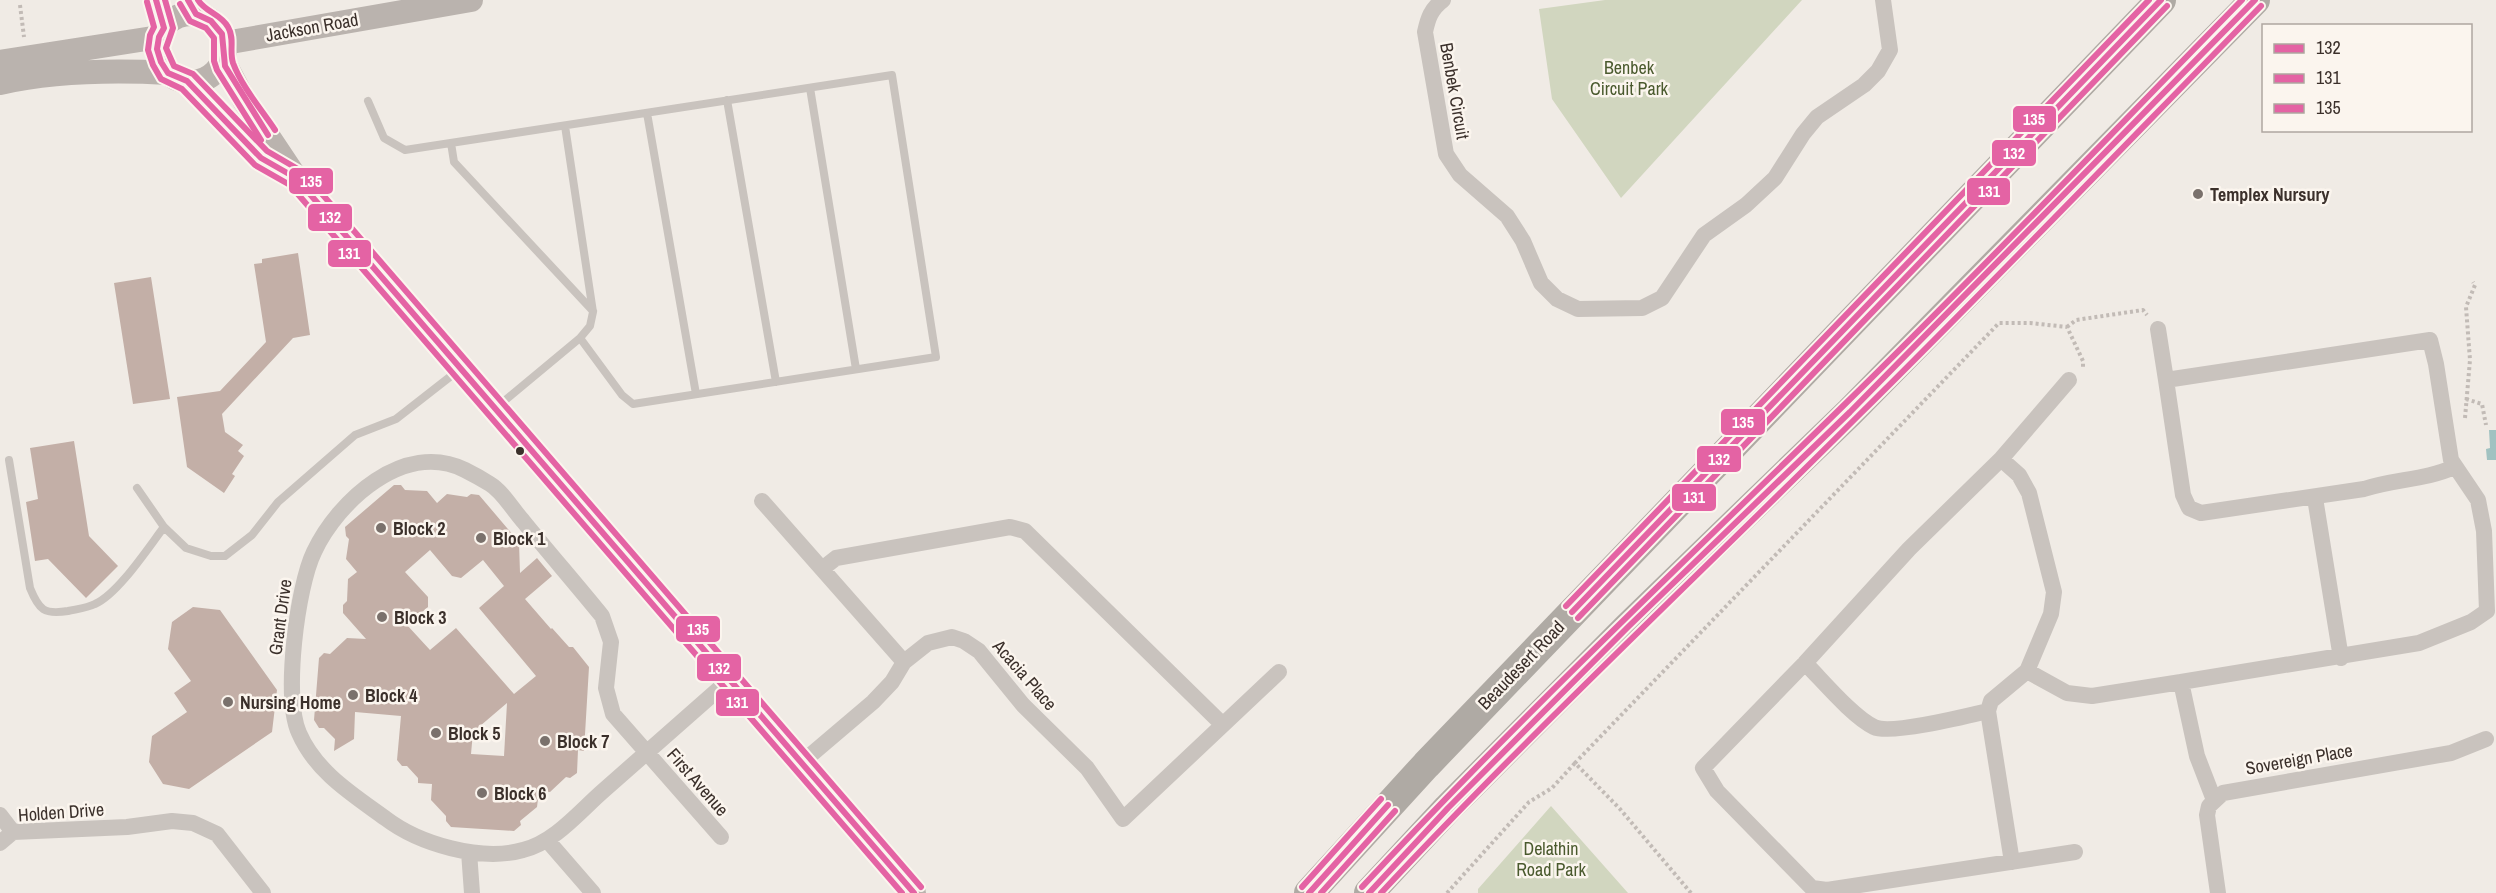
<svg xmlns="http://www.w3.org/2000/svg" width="2496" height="893" font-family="'Archivo Narrow',sans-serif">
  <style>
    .green { fill: #d1d6bf }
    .water { fill: #a1c2c1 }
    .building { fill: #c3afa7; fill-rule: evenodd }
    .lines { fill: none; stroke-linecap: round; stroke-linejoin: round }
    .path { stroke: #c2bbb6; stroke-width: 4; stroke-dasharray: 3 3; stroke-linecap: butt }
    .lane { stroke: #c9c3be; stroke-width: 8 }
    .street { stroke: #c9c3be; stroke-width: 16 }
    .secondary { stroke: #bab3ae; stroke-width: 24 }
    .highway { stroke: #afaaa4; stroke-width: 30 }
    .bus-1-casing { stroke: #fbf5ee; stroke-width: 10 }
    .bus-2-casing { stroke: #fbf5ee; stroke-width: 10 }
    .bus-3-casing { stroke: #fbf5ee; stroke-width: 10 }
    .bus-1 { stroke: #e463a4; stroke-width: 6 }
    .bus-2 { stroke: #e463a4; stroke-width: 6 }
    .bus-3 { stroke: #e463a4; stroke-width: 6 }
    .poi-dot { fill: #7a716c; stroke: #fbf5ee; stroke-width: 2 }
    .bus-dot { fill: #3b302b; stroke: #fbf5ee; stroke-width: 2 }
    .labels { text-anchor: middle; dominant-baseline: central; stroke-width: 5; stroke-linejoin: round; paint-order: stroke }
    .street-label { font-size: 18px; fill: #3b302b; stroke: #fbf5ee }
    .park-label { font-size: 18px; fill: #4a5a2e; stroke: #fbf5ee }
    .poi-label { font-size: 18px; font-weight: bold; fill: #3b302b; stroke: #fbf5ee; text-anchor: start }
    .line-badge { stroke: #fbf5ee; stroke-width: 2 }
    .badge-label { font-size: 16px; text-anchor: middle; font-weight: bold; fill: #fff }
  </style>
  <rect width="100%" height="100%" fill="#f0ebe5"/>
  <path class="green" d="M 1605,0 L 1802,0 L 1621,198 L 1552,99 L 1539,9 Z
    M 1551,806 L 1628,893 L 1478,893 L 1478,889 Z"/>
  <path class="water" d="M 2489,430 L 2496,430 L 2496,460 L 2487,460 L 2486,449 L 2490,448 Z"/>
  <path class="building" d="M 298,253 L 310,335 L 293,338 L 222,414 L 225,432 L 243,445 L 238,451 L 244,456 L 232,474 L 235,476 L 224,493 L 187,467 L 177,397 L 220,391 L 266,342 L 254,264 L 262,263 L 262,259 Z
    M 151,277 L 170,399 L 133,404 L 114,283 Z
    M 74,441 L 89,536 L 118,566 L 86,598 L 48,559 L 35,561 L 26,502 L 38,499 L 30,448 Z
    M 394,485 L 401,485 L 405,490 L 427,491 L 437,503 L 447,494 L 467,497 L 471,494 L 479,495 L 519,542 L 520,573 L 537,558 L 552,576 L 525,599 L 551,629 L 552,628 L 569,647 L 573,647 L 589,667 L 584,751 L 578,750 L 577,773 L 570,778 L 566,777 L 550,792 L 539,791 L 537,807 L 520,821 L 521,825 L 514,831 L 451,827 L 446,821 L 446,816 L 431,800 L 432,784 L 418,783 L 418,778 L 407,766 L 402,766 L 397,760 L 401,716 L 355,712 L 354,739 L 334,751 L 335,739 L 324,728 L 319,728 L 314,720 L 319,658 L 324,653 L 330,654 L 347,638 L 366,639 L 343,613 L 343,605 L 347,601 L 348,579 L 357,572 L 346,559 L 349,539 L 346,536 L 345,527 ZM 430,550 L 452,576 L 461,578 L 483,560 L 504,586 L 479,608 L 536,676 L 514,694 L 456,628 L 430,650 L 407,625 L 428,607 L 428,597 L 405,572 ZM 507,703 L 504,756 L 471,754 L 473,732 Z
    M 193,607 L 220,610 L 277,690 L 272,732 L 189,789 L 163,784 L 149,762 L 152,736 L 187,712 L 174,693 L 191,681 L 168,649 L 172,622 Z"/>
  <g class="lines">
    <path class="path" d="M 20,5 L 24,37
      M 2067,327 L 2076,320 L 2143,310 L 2147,315
      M 2466,399 L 2482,404 L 2486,425
      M 2465,418 L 2470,360 L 2466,307 L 2475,285 L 2473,282
      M 1447,893 L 1529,802 L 1552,788 L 1575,763
      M 1691,893 L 1620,809 L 1575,763 L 1999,323 L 2030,323 L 2067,327 L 2083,361 L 2083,369"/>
    <path class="lane" d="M 810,88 L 856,369
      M 727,100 L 776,382
      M 368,101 L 384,138 L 405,150 L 892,75 L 936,357 L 633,404 L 622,395 L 580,338
      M 647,113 L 696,394
      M 451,143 L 454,162 L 593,311
      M 497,407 L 580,338 L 590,326 L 593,312 L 565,126
      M 9,460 L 30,588 C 39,610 44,615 68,611 C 77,609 87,608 95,604 C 118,594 148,548 164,527
      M 137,488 L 164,527 L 186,548 L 211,556 L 225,556 L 252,535 L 278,502 L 355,435 L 396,419 L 460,369"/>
    <path class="street" d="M 1443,0 C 1431,9 1428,18 1425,32 L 1446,154 L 1460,175 L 1507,216 L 1523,241 L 1541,283 L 1557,299 L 1578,309 L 1642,308 L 1662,298 L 1704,235 L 1746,205 L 1775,178 L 1803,134 L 1817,117 L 1864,85 L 1878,71 L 1890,50 L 1883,0
      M 2158,329 L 2166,380
      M 2001,459 L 2019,475 L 2029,493 L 2054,592 L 2051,614 L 2027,671 L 1991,701 L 1988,711 L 2012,862
      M 2315,498 L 2341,658
      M 762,501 L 904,662
      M 822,569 L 836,558 L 1010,527 L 1025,531 L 1223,725
      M 1805,663 L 1909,549 L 2001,459 L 2069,380
      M 2027,671 L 2067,693 L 2092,696 L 2181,682 L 2197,756 L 2214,800
      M 2181,682 L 2419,643 L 2471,622 L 2487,611 L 2484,531 L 2478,500 L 2451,460 L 2436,364 L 2430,340 L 2166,380 L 2183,495 L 2189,508 L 2201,513 L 2364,489 C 2394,479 2426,480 2454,467
      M 1988,711 C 1967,716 1890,735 1874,727 C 1852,716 1823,681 1805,663 L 1703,768 L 1717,791 L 1812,888 L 1827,890 L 2075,852
      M 800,764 L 873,702 L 892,682 L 904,662 L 928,643 L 952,637 L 964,641 L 979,651 L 1023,705 L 1087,768 L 1123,819 L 1279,672
      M 0,815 L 13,832
      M 721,837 L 613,714 L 606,688 L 611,642 L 602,616 C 576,584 549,553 523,521 C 513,510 503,492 490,484 C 482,479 473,474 465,470 C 404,440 338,501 314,552 C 297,587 283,698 299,733 C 316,772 352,794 385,818 C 419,844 481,862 523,850 C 555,842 579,812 603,791 C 645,754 687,717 729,680
      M 547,840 L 593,893
      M 0,843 L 13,832 L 127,827 L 172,821 L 193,823 L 217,834 L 263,893
      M 469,852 L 472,893
      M 2218,893 L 2207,815 L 2209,806 L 2223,793 L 2451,753 L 2486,739"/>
    <path class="secondary" d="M 156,0 L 164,28
      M157 48a34 34 0 1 1 68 0a34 34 0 1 1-68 0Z
      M 225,43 L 471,0
      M 223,60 L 244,100 L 296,178 L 914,893
      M 0,62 L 159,37
      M 187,81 L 261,158 L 291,175
      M 0,83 C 54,71 113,70 168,73"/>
    <path class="highway" d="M 1309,893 L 1426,765 L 2161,0
      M 1369,893 L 1448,808 L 1628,627 L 1850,412 L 2255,0"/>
    <defs>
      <path id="bus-1" d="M 156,0 L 164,28 L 159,37 L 157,49 L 161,62 L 168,73 L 187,81 L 261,158 L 296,178 L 914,893
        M 188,0 L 196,14 L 211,21 L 222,34 L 225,66 L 268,135
        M 1572,612 L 2161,0
        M 1309,893 L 1388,805
        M 1369,893 L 1448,808 L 1628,627 L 1850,412 L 2255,0"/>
      <path id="bus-2" d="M 147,2 L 154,27 L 150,35 L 148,50 L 153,65 L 161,79 L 182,89 L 255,165 L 290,185 L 902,893
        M 180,4 L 190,21 L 206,28 L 214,38 L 214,61 L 217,70 L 261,140
        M 1578,618 L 2167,6
        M 1321,893 L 1395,811
        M 1381,893 C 1534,729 1698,576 1856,418 C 1993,283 2126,144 2261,6"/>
      <path id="bus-3" d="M 165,0 L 173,28 L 166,48 L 174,66 L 193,74 L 267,151 L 303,172 L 921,887
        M 198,0 C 205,12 221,14 228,27 C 235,39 229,51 233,63 C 242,87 261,109 275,130
        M 1566,606 L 2149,0
        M 1302,887 L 1381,799
        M 1362,887 C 1516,721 1680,566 1842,407 C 1978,274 2109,136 2242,0"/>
    </defs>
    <use href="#bus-1" class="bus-1-casing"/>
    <use href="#bus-2" class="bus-2-casing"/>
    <use href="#bus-3" class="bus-3-casing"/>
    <use href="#bus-1" class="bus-1"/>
    <use href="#bus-2" class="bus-2"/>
    <use href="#bus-3" class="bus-3"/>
  </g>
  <g class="poi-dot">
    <circle cx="2198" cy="194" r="6"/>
    <circle cx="381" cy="528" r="6"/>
    <circle cx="481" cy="538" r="6"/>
    <circle cx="382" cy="617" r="6"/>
    <circle cx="353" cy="695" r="6"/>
    <circle cx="228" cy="702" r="6"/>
    <circle cx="436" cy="733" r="6"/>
    <circle cx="545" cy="741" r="6"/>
    <circle cx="482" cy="793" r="6"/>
  </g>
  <circle class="bus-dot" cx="520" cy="451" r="5"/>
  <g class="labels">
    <g class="street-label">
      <text transform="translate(312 27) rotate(-10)">Jackson Road</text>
      <text transform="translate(1455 91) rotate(80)">Benbek Circuit</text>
      <text transform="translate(280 617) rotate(-82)">Grant Drive</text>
      <text transform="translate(1521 665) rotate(-46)">Beaudesert Road</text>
      <text transform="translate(1025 675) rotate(49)">Acacia Place</text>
      <text transform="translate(2299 759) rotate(-10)">Sovereign Place</text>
      <text transform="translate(698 782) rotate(49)">First Avenue</text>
      <text transform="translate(61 812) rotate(-4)">Holden Drive</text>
    </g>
    <g class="park-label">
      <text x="1629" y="67">Benbek<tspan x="1629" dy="21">Circuit Park</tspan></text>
      <text x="1551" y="848">Delathin<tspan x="1551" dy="21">Road Park</tspan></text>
    </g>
    <g class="poi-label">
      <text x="2210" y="194">Templex Nursury</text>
      <text x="393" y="528">Block 2</text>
      <text x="493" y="538">Block 1</text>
      <text x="394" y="617">Block 3</text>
      <text x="365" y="695">Block 4</text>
      <text x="240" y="702">Nursing Home</text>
      <text x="448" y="733">Block 5</text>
      <text x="557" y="741">Block 7</text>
      <text x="494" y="793">Block 6</text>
    </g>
  </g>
  <g class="line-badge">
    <rect x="2012" y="105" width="45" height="28" rx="6" fill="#e463a4"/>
    <rect x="1991" y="139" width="46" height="28" rx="6" fill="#e463a4"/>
    <rect x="288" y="167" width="46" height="28" rx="6" fill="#e463a4"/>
    <rect x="1966" y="177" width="45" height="29" rx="6" fill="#e463a4"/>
    <rect x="307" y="203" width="46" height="29" rx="6" fill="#e463a4"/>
    <rect x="327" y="239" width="45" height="29" rx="6" fill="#e463a4"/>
    <rect x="1720" y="408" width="46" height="28" rx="6" fill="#e463a4"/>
    <rect x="1696" y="445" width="46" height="28" rx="6" fill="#e463a4"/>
    <rect x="1671" y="483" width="46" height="29" rx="6" fill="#e463a4"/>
    <rect x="675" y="615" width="46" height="28" rx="6" fill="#e463a4"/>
    <rect x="696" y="653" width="46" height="29" rx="6" fill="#e463a4"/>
    <rect x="715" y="688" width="45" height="29" rx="6" fill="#e463a4"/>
  </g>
  <g class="badge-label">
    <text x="2034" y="125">135</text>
    <text x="2014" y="159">132</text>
    <text x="311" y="187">135</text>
    <text x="1989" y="197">131</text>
    <text x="330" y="223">132</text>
    <text x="349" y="259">131</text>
    <text x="1743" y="428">135</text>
    <text x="1719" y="465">132</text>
    <text x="1694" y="503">131</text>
    <text x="698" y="635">135</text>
    <text x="719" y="674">132</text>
    <text x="737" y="708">131</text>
  </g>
  <rect x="2262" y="24" width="210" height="108" fill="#fbf5ee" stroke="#aea6a0" stroke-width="1.5"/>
  <rect x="2274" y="44" width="30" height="9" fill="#e463a4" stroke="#aea6a0" stroke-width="1.5"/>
  <text x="2316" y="54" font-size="18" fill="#3b302b">132</text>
  <rect x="2274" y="74" width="30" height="9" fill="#e463a4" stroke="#aea6a0" stroke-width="1.5"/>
  <text x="2316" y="84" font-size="18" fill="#3b302b">131</text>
  <rect x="2274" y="104" width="30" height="9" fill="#e463a4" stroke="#aea6a0" stroke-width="1.5"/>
  <text x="2316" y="114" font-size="18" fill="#3b302b">135</text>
</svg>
